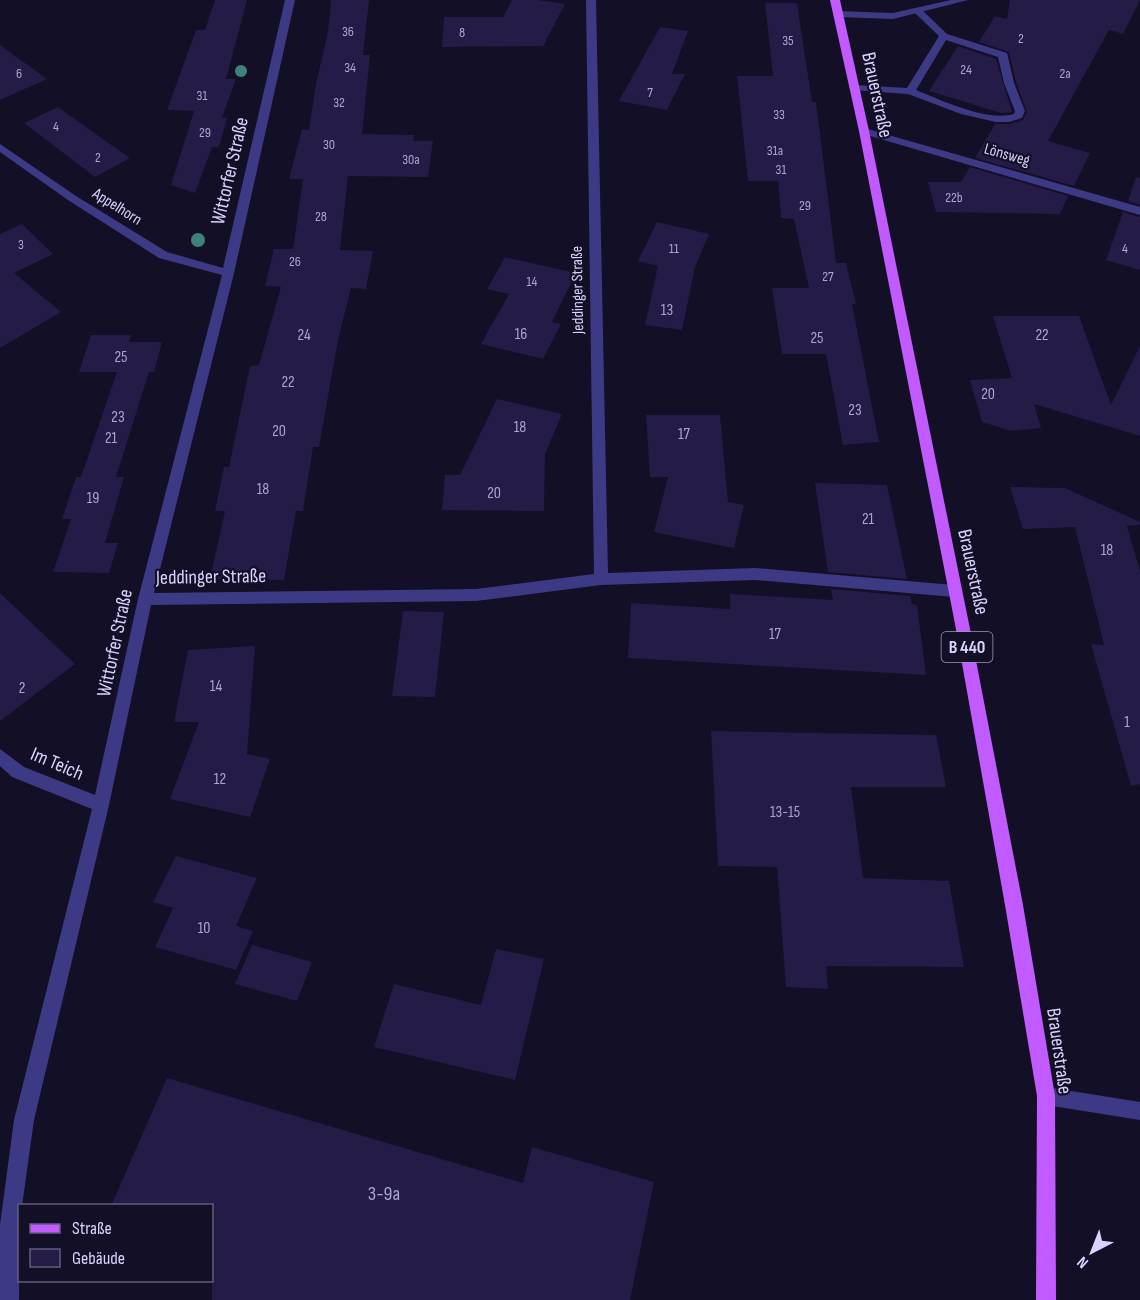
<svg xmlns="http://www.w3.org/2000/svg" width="1140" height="1300" font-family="'Sofia Sans Condensed',sans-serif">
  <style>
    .building { fill: #241b47 }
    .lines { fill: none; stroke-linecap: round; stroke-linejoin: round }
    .lane { fill: #3d3a85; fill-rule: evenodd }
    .street { fill: #3d3a85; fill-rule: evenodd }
    .primary { fill: #c25bff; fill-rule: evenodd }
    .tree { fill: #3d827b }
    .labels { text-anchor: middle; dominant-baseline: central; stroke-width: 4.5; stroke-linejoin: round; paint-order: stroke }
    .far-number-label { font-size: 14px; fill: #aca6d1 }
    .far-street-label { font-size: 16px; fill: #d9d4ff; stroke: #130f26 }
    .number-label { font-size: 16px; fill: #aca6d1 }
    .shield { fill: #130f26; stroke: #9e99be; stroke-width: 1.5 }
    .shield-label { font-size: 18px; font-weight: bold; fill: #d9d4ff }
    .street-label { font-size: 20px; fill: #d9d4ff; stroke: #130f26 }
    .near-number-label { font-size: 20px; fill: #aca6d1 }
  </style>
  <rect width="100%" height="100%" fill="#130f26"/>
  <path class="building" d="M 215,0 L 247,0 L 226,79 L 236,79 L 222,118 L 227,118 L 219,147 L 212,147 L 195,193 L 171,185 L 194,111 L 167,110 L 196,30 L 205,30 Z
    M 331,0 L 369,0 L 363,55 L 370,55 L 362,134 L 414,135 L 413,141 L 433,141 L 428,177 L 348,176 L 340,250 L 373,251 L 366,289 L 351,288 L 338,340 L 319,447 L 313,447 L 303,511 L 296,511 L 284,580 L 210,579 L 225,511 L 215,511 L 224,467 L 229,467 L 250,366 L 259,365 L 281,287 L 265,286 L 274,249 L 293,249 L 303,179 L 289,179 L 302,129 L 309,130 L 316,84 L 328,32 Z
    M 512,0 L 538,0 L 565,4 L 543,46 L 442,47 L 444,17 L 503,17 Z
    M 1010,0 L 1140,0 L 1123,34 L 1109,30 L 1048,141 L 1090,153 L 1074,186 L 975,158 L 995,124 L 1010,124 L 1023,120 L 1027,112 L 1016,82 L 1009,52 L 979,42 L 995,16 L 1007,19 Z
    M 765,3 L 797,3 L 812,102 L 816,102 L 836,263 L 846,263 L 856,304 L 852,304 L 879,442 L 843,445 L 826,354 L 782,354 L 772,288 L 809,288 L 794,219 L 781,218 L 778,181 L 748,181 L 737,76 L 773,76 Z
    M 660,27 L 688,31 L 672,74 L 685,74 L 667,110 L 619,101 Z
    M 0,45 L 47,79 L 0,100 Z
    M 958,46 L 996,59 L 1012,112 L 1001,113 L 929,91 Z
    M 58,107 L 100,137 L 130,158 L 95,177 L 24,123 Z
    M 970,167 L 1068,196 L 1060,214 L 936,212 L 928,182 L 961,182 Z
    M 1136,177 L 1140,178 L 1140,205 L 1128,201 Z
    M 1123,212 L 1140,217 L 1140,270 L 1106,260 Z
    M 657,222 L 709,234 L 695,267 L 682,330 L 645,325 L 658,266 L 638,261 Z
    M 22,224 L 53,254 L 14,273 L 61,312 L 0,348 L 0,234 Z
    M 505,257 L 576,273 L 552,322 L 561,324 L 543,359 L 481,344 L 509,294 L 487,289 Z
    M 993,316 L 1079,316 L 1111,405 L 1140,346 L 1140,436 L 1034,404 L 1041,428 L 1011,431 L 982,422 L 970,380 L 1012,378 Z
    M 91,335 L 131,335 L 129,342 L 162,342 L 154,372 L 149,372 L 116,477 L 124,477 L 105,543 L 118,543 L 109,573 L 53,572 L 71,519 L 62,519 L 76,477 L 81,477 L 117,372 L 79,372 Z
    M 497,399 L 562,414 L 545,454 L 544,511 L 442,510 L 445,475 L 460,475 Z
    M 646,415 L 720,415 L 728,502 L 744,505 L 734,548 L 654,532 L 668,477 L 650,477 Z
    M 815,483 L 887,485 L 907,579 L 828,572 Z
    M 1010,487 L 1065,488 L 1140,522 L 1140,525 L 1127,526 L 1140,571 L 1140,784 L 1131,786 L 1091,644 L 1104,645 L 1075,527 L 1023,529 Z
    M 831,589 L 910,596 L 912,604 L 917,605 L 926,675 L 628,658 L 631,603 L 730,609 L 730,594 L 833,600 Z
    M 0,593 L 75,664 L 0,721 Z
    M 403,611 L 444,612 L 435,697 L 392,696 Z
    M 255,646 L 247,754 L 270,759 L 250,817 L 170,799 L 199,722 L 174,722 L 188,650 Z
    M 711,731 L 936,735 L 946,787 L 851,787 L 863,878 L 949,881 L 964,967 L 826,966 L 828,989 L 786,987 L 777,867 L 718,866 Z
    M 176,856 L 257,878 L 236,926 L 253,931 L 236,970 L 155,947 L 173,908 L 153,902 Z
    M 252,945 L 312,962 L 297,1001 L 235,984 Z
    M 496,949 L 544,959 L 515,1080 L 374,1047 L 394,984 L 481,1005 Z
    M 167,1078 L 523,1183 L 532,1147 L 654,1182 L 630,1300 L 212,1300 L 212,1206 L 111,1206 Z"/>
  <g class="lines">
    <path class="lane" d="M 915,9 L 921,9 L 947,34 L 1007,53 L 1014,83 L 1025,111 L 1022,118 L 1009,122 L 996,122 L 961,114 L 908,94 L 851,90 L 851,86 L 855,85 L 907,88 L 939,36 L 915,13 ZM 946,40 L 998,57 L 1004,83 L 1015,111 L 1014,114 C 987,122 941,100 916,90 Z"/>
    <path class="street" d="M 285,0 L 295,0 L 234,273 L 154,593 L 476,589 L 594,574 L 586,0 L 596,0 L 608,573 L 755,568 L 954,585 L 959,587 L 961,591 L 959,595 L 954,597 L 755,580 L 601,585 L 476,601 L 151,605 L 109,805 L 34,1120 L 22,1206 L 20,1206 L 19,1300 L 0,1300 L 0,1225 L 14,1120 L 92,809 L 12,777 L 0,766 L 0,749 L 24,767 L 95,795 L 138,599 L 222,275 L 159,258 L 68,200 L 0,152 L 0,144 L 76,196 L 167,252 L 223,268 Z
      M 951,0 L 968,0 L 893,19 L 838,17 L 833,14 L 838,11 L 893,13 Z
      M 864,128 L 1140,207 L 1140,215 L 860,133 L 859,131 Z
      M 1046,1087 L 1140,1102 L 1140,1120 L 1046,1105 L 1039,1103 L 1037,1096 L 1039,1089 Z"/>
    <path class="primary" d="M 830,0 L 840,0 L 869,131 L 969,624 L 1023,905 L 1055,1096 L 1056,1300 L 1036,1300 L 1037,1096 L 1005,905 L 955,624 L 859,131 Z"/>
  </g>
  <g class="tree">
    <circle cx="241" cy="71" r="6"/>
    <circle cx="198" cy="240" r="7"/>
  </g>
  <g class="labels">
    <g class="far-number-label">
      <text x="348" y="31">36</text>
      <text x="462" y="32">8</text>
      <text x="1021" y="38">2</text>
      <text x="788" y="40">35</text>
      <text x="350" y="67">34</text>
      <text x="966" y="69">24</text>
      <text x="19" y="73">6</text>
      <text x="1065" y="73">2a</text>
      <text x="650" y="92">7</text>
      <text x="202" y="95">31</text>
      <text x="339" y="102">32</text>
      <text x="779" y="114">33</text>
      <text x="56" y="126">4</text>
      <text x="205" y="132">29</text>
      <text x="329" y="144">30</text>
      <text x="775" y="150">31a</text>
      <text x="98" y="157">2</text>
      <text x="411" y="159">30a</text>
      <text x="781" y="169">31</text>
      <text x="954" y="197">22b</text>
      <text x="805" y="205">29</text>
      <text x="321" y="216">28</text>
      <text x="21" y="244">3</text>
      <text x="674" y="248">11</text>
      <text x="1125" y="248">4</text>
      <text x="295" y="261">26</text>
      <text x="828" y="276">27</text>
      <text x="532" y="281">14</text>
    </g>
    <g class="far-street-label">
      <text transform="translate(1007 155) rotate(16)">Lönsweg</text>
      <text transform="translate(117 207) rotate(32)">Appelhorn</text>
      <text transform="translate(578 290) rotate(-91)">Jeddinger Straße</text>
    </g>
    <g class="number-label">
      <text x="667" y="310">13</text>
      <text x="521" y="334">16</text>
      <text x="304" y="335">24</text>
      <text x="1042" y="335">22</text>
      <text x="817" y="338">25</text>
      <text x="121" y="357">25</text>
      <text x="288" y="382">22</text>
      <text x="988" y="394">20</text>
      <text x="855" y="410">23</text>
      <text x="118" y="417">23</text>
      <text x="520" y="427">18</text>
      <text x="279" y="431">20</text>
      <text x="684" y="434">17</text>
      <text x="111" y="438">21</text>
      <text x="263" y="489">18</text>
      <text x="494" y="493">20</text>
      <text x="93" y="498">19</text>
      <text x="868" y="519">21</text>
      <text x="1107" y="550">18</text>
      <text x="775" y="634">17</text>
      <text x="216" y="686">14</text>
      <text x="22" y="688">2</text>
      <text x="1127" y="722">1</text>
      <text x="220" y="779">12</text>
      <text x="785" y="812">13-15</text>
      <text x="204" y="928">10</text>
    </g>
    <rect class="shield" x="941.5" y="632" width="51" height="30" rx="4.5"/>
    <g class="shield-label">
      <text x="967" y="647">B 440</text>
    </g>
    <g class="street-label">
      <text transform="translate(877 95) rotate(78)">Brauerstraße</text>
      <text transform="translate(230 171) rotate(-77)">Wittorfer Straße</text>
      <text transform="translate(973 572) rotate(78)">Brauerstraße</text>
      <text transform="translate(211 577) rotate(-1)">Jeddinger Straße</text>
      <text transform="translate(115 643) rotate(-78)">Wittorfer Straße</text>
      <text transform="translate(57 764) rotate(23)">Im Teich</text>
      <text transform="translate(1059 1051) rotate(82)">Brauerstraße</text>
    </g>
    <g class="near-number-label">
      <text x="384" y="1194">3-9a</text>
    </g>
  </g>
  <rect x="18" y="1204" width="195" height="78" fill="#130f26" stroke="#625e7d" stroke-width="1.5"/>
  <rect x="30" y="1224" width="30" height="9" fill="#c25bff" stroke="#625e7d" stroke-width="1.5"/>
  <text x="72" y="1234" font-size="18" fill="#d9d4ff">Straße</text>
  <rect x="30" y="1249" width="30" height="18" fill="#241b47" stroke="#625e7d" stroke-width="1.5"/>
  <text x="72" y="1264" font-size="18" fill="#d9d4ff">Gebäude</text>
  <g transform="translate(1092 1252) rotate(222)" stroke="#130f26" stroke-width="4.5" paint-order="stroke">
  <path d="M0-4.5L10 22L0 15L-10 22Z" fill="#d9d4ff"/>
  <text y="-9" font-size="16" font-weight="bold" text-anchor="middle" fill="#d9d4ff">N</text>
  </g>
</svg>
